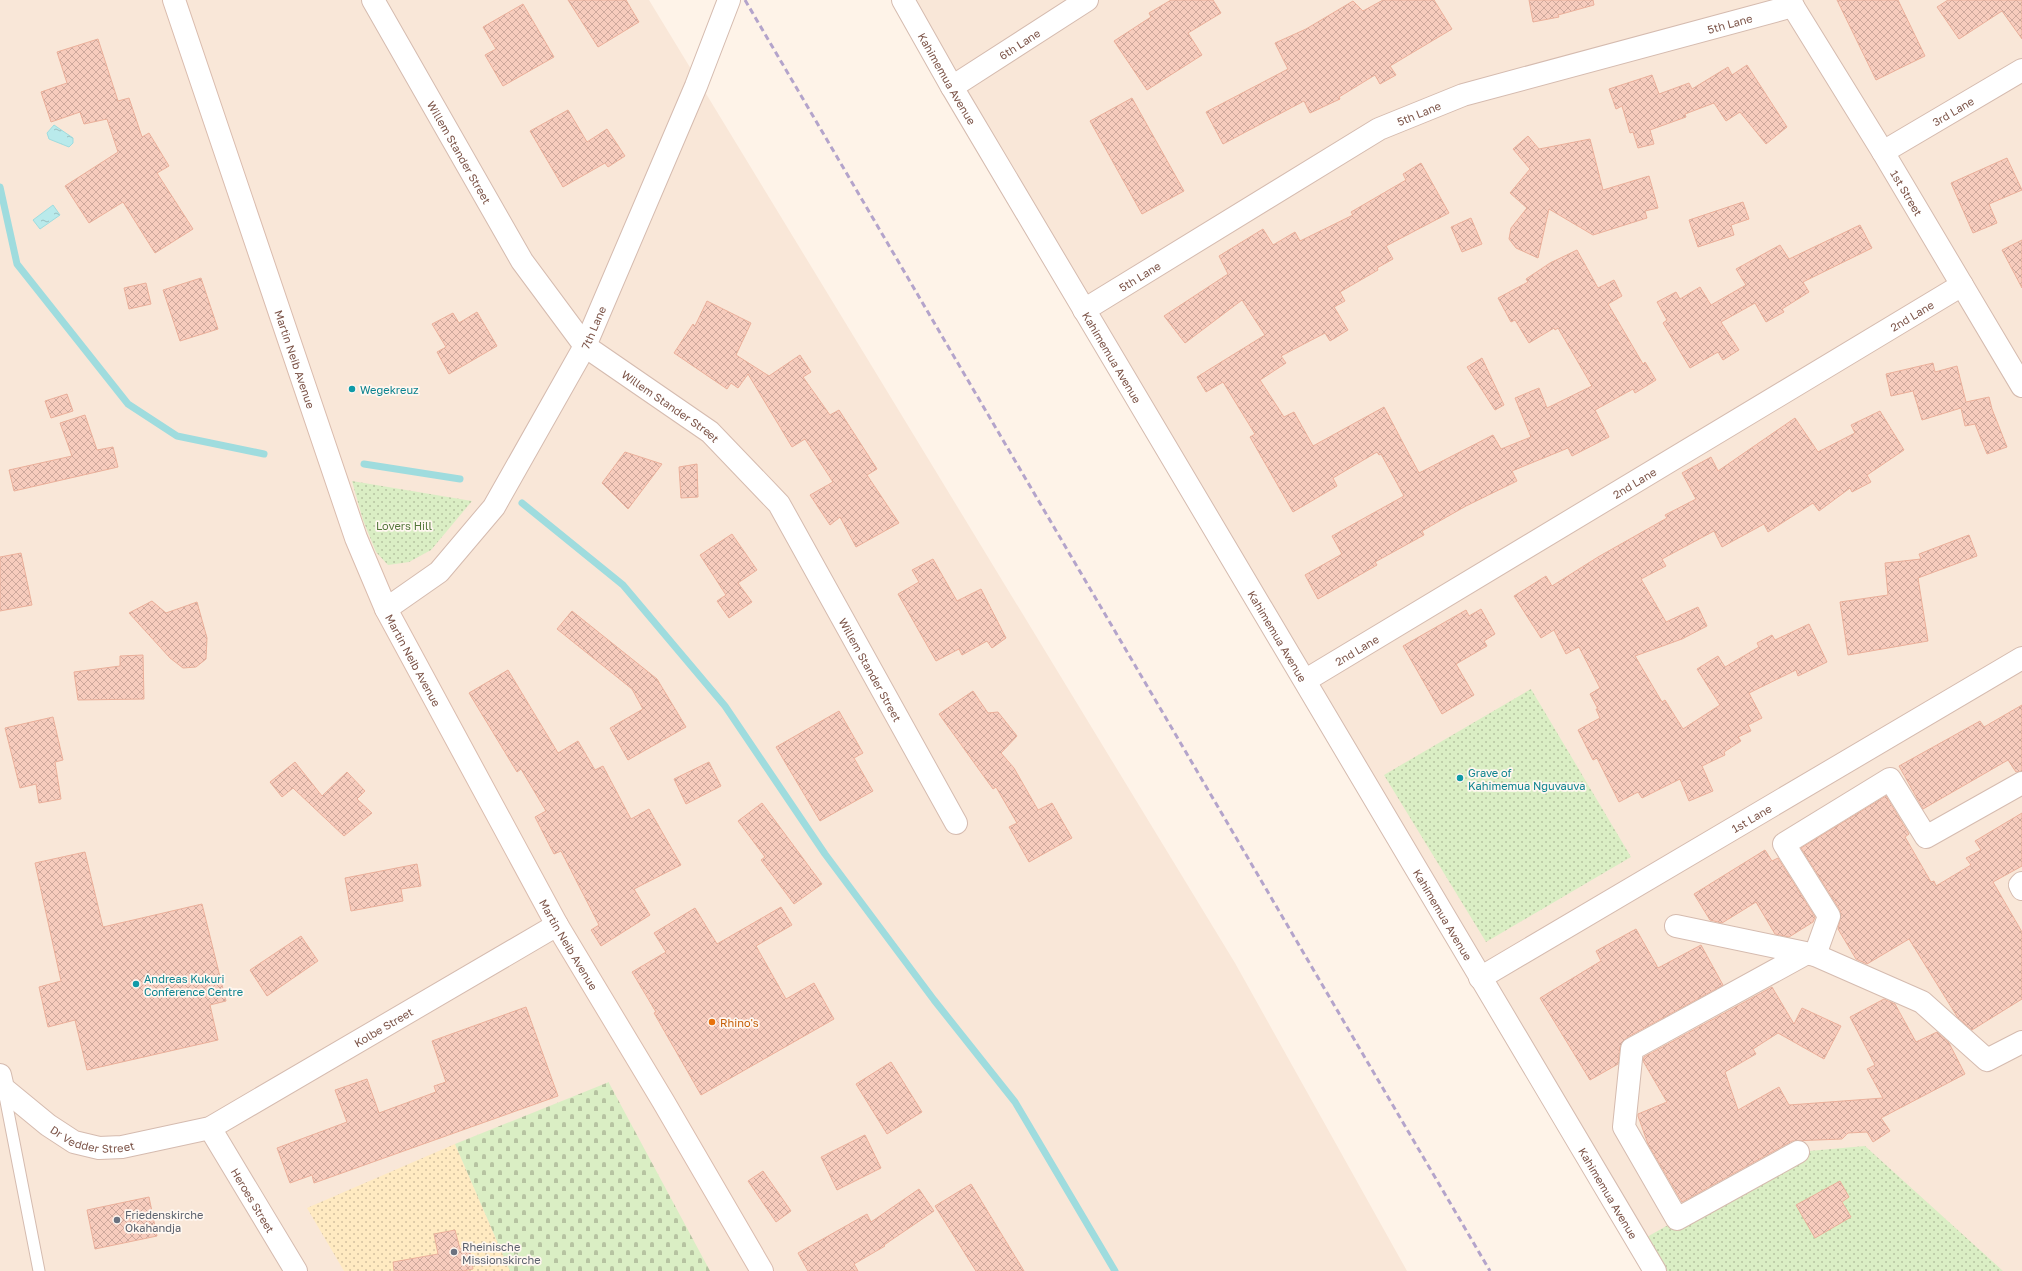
<svg xmlns="http://www.w3.org/2000/svg" width="2022" height="1271" font-family="'Golos Text',sans-serif">
  <style>
    .residential { fill: #f9e7d8 }
    .grass { fill: url(#grass-dots) }
    .sand { fill: url(#sand-dots) }
    .cemetery { fill: url(#cemetery-stones) }
    .water { fill: url(#water-ripples); stroke: #9fdcde }
    .lines { fill: none; stroke-linecap: round; stroke-linejoin: round }
    .stream { stroke: #9fdcde; stroke-width: 7 }
    .building { fill: url(#building-cross-hatch); stroke: #ebb09b }
    .service-casing { stroke: #d5bbaf; stroke-width: 13 }
    .minor-casing { stroke: #d5bbaf; stroke-width: 24 }
    .secondary-casing { stroke: #dabcae; stroke-width: 24 }
    .service { stroke: #fff; stroke-width: 11 }
    .minor { stroke: #fff; stroke-width: 22 }
    .secondary { stroke: #fff; stroke-width: 22 }
    .rail { stroke: #b4a4cb; stroke-width: 3; stroke-dasharray: 6 4; stroke-linecap: butt }
    .culture-dot { fill: #0f9aa8; stroke: #fff7f0; stroke-width: 1.5 }
    .food-dot { fill: #e8710a; stroke: #fff7f0; stroke-width: 1.5 }
    .worship-dot { fill: #6b7280; stroke: #fff7f0; stroke-width: 1.5 }
    .labels { text-anchor: middle; dominant-baseline: central; stroke-width: 3.5; stroke-linejoin: round; paint-order: stroke }
    .street-label { font-size: 11px; fill: #7c5448; stroke: #fff7f0 }
    .culture-label { font-size: 11px; fill: #0d838f; stroke: #fff7f0; text-anchor: start }
    .park-label { font-size: 11px; fill: #53773a; stroke: #fff7f0 }
    .food-label { font-size: 11px; fill: #c56008; stroke: #fff7f0; text-anchor: start }
    .worship-label { font-size: 11px; fill: #5b616d; stroke: #fff7f0; text-anchor: start }
  </style>
  <defs>
    <pattern id="grass-dots" width="8" height="8" patternUnits="userSpaceOnUse"><rect width="8" height="8" fill="#daeec4"/><path d="M2 2h.1M6 6h.1" fill="none" stroke="#b6c3a1" stroke-width="1.8" stroke-linecap="round"/></pattern>
    <pattern id="sand-dots" width="8" height="8" patternUnits="userSpaceOnUse"><rect width="8" height="8" fill="#ffeac1"/><path d="M2 2h.1M6 6h.1" fill="none" stroke="#d3c09f" stroke-width="1.8" stroke-linecap="round"/></pattern>
    <pattern id="cemetery-stones" width="16" height="16" patternUnits="userSpaceOnUse"><rect width="16" height="16" fill="#daeec4"/><path d="M2 7V4a2 2 0 0 1 4 0v3zM10 15v-3a2 2 0 0 1 4 0v3z" fill="#b6c3a1"/></pattern>
    <pattern id="water-ripples" width="26" height="14" patternUnits="userSpaceOnUse"><rect width="26" height="14" fill="#b9eaeb"/><path d="M2 4q2-2 4 0t4 0M15 11q2-2 4 0t4 0" fill="none" stroke="#9bc0c0"/></pattern>
    <pattern id="building-cross-hatch" width="8" height="8" patternUnits="userSpaceOnUse"><rect width="8" height="8" fill="#f7ccbd"/><path d="M0 0l8 8M0 8l8-8" fill="none" stroke="#cda89c"/></pattern>
  </defs>
  <rect width="100%" height="100%" fill="#fef3e8"/>
  <path class="residential" d="M 0,0 L 649,0 L 1235,963 L 1407,1271 L 0,1271 Z
    M 903,0 L 2022,0 L 2022,1271 L 1655,1271 Z"/>
  <path class="grass" d="M 352,481 L 472,501 L 431,550 L 409,562 L 388,565 L 376,552 L 363,520 Z
    M 1531,689 L 1631,857 L 1486,942 L 1384,775 Z
    M 1865,1146 L 2003,1271 L 1655,1271 L 1638,1242 L 1798,1152 Z"/>
  <path class="sand" d="M 455,1144 L 510,1271 L 344,1271 L 307,1208 Z"/>
  <path class="cemetery" d="M 609,1082 L 609,1083 L 710,1271 L 510,1271 L 455,1144 Z"/>
  <path class="water" d="M 54,125 L 73,138 L 73,143 L 69,147 L 49,139 L 47,133 Z
    M 53,205 L 60,215 L 40,229 L 33,220 Z"/>
  <g class="lines">
    <path class="stream" d="M 0,187 L 17,264 L 128,404 L 177,436 L 264,454
      M 364,464 L 460,479
      M 522,503 L 623,585 L 725,706 L 825,854 L 934,1000 L 1015,1102 L 1115,1271"/>
  </g>
  <path class="building" d="M 568,0 L 626,0 L 639,22 L 598,47 Z
    M 1171,0 L 1213,0 L 1221,13 L 1188,33 L 1202,55 L 1147,90 L 1114,41 L 1151,17 L 1149,13 Z
    M 1383,0 L 1434,0 L 1452,29 L 1390,66 L 1396,75 L 1380,84 L 1375,75 L 1339,97 L 1340,99 L 1310,113 L 1304,101 L 1223,144 L 1206,112 L 1288,69 L 1275,43 L 1306,29 L 1353,1 L 1363,11 Z
    M 1529,0 L 1593,0 L 1594,5 L 1558,15 L 1559,17 L 1533,22 Z
    M 1837,0 L 1898,0 L 1925,56 L 1876,80 Z
    M 1948,0 L 2022,0 L 2022,39 L 2002,11 L 1959,39 L 1937,7 Z
    M 523,4 L 554,57 L 503,86 L 485,55 L 496,49 L 483,27 Z
    M 98,39 L 118,101 L 129,98 L 142,137 L 149,133 L 169,166 L 157,173 L 193,229 L 155,253 L 123,202 L 89,223 L 65,186 L 118,152 L 107,119 L 84,124 L 80,112 L 51,122 L 41,92 L 67,83 L 57,52 Z
    M 1747,65 L 1787,127 L 1766,144 L 1740,112 L 1726,121 L 1714,103 L 1685,114 L 1686,117 L 1650,130 L 1654,144 L 1638,148 L 1633,132 L 1630,133 L 1622,106 L 1616,109 L 1609,89 L 1652,75 L 1659,94 L 1689,83 L 1692,89 L 1728,67 L 1732,75 Z
    M 1132,98 L 1184,191 L 1142,214 L 1090,121 Z
    M 568,110 L 587,142 L 607,129 L 625,156 L 608,167 L 605,163 L 563,187 L 530,131 Z
    M 1528,136 L 1539,149 L 1590,139 L 1603,190 L 1649,176 L 1658,208 L 1645,211 L 1647,218 L 1593,235 L 1549,209 L 1538,258 L 1516,248 L 1509,239 L 1511,228 L 1527,208 L 1510,193 L 1530,169 L 1513,149 Z
    M 2007,158 L 2022,190 L 1989,204 L 1997,223 L 1973,233 L 1951,183 Z
    M 1421,163 L 1449,213 L 1386,246 L 1393,259 L 1377,268 L 1378,270 L 1340,292 L 1345,301 L 1334,307 L 1348,330 L 1330,341 L 1325,333 L 1281,356 L 1286,363 L 1260,380 L 1284,417 L 1294,412 L 1313,446 L 1384,407 L 1419,473 L 1493,435 L 1501,449 L 1531,437 L 1515,398 L 1539,388 L 1547,408 L 1592,386 L 1558,328 L 1555,330 L 1554,328 L 1529,343 L 1515,320 L 1511,322 L 1498,298 L 1528,282 L 1526,279 L 1550,263 L 1577,250 L 1598,288 L 1614,280 L 1622,296 L 1608,304 L 1643,364 L 1645,362 L 1656,380 L 1635,393 L 1633,389 L 1595,410 L 1609,437 L 1572,456 L 1568,448 L 1512,471 L 1517,481 L 1466,506 L 1422,531 L 1424,535 L 1375,562 L 1377,565 L 1318,599 L 1305,575 L 1342,554 L 1332,536 L 1404,496 L 1381,454 L 1379,455 L 1377,452 L 1333,478 L 1337,486 L 1293,512 L 1250,437 L 1255,434 L 1223,382 L 1206,392 L 1197,377 L 1265,335 L 1242,300 L 1185,343 L 1164,316 L 1228,274 L 1219,256 L 1263,229 L 1273,245 L 1295,232 L 1300,241 L 1353,215 L 1351,212 L 1406,180 L 1403,174 Z
    M 1743,202 L 1749,219 L 1731,225 L 1734,235 L 1698,247 L 1689,220 Z
    M 1471,218 L 1482,244 L 1462,252 L 1451,227 Z
    M 1860,225 L 1872,248 L 1803,282 L 1809,292 L 1782,309 L 1784,312 L 1766,322 L 1755,303 L 1721,322 L 1739,350 L 1723,360 L 1718,352 L 1690,368 L 1663,323 L 1667,320 L 1657,302 L 1676,292 L 1680,299 L 1700,287 L 1711,305 L 1746,285 L 1736,269 L 1780,245 L 1789,259 Z
    M 2022,240 L 2022,288 L 2002,250 Z
    M 201,278 L 218,329 L 180,341 L 163,290 Z
    M 146,283 L 151,304 L 129,309 L 124,288 Z
    M 707,301 L 751,323 L 736,355 L 769,376 L 800,355 L 811,372 L 803,377 L 830,415 L 839,410 L 877,469 L 867,475 L 899,523 L 856,547 L 840,517 L 830,525 L 810,495 L 833,482 L 805,439 L 792,447 L 748,374 L 738,388 L 731,383 L 727,389 L 674,353 L 693,324 L 695,326 Z
    M 477,312 L 497,346 L 449,374 L 437,352 L 446,347 L 432,324 L 453,313 L 459,323 Z
    M 1482,358 L 1504,405 L 1495,410 L 1467,367 Z
    M 1933,363 L 1935,372 L 1957,366 L 1966,402 L 1989,397 L 1992,409 L 2007,447 L 1987,454 L 1975,424 L 1965,426 L 1961,408 L 1922,420 L 1913,391 L 1891,396 L 1886,374 Z
    M 67,394 L 73,411 L 51,418 L 45,401 Z
    M 1880,411 L 1904,450 L 1867,475 L 1871,482 L 1852,492 L 1850,488 L 1819,511 L 1813,503 L 1768,532 L 1764,524 L 1722,547 L 1714,531 L 1662,559 L 1666,566 L 1641,579 L 1666,622 L 1698,607 L 1707,626 L 1682,639 L 1635,656 L 1662,702 L 1665,700 L 1683,729 L 1720,705 L 1697,669 L 1718,656 L 1725,667 L 1759,647 L 1757,643 L 1772,635 L 1775,640 L 1809,624 L 1827,662 L 1798,676 L 1796,670 L 1749,693 L 1762,718 L 1748,725 L 1751,731 L 1738,737 L 1741,741 L 1724,752 L 1725,755 L 1702,766 L 1713,791 L 1689,801 L 1680,779 L 1642,798 L 1638,792 L 1619,802 L 1597,758 L 1593,760 L 1578,730 L 1600,718 L 1596,709 L 1598,709 L 1590,694 L 1600,688 L 1579,647 L 1566,654 L 1554,630 L 1541,638 L 1514,596 L 1546,576 L 1552,586 L 1598,557 L 1667,518 L 1665,515 L 1696,499 L 1682,473 L 1711,457 L 1718,471 L 1795,418 L 1818,452 L 1855,433 L 1851,425 Z
    M 85,415 L 97,450 L 113,447 L 118,467 L 14,491 L 9,470 L 72,456 L 60,423 Z
    M 625,452 L 662,464 L 628,509 L 602,483 Z
    M 697,464 L 698,497 L 681,498 L 679,467 Z
    M 732,534 L 757,570 L 738,583 L 752,602 L 729,618 L 717,601 L 726,595 L 700,555 Z
    M 1969,535 L 1977,556 L 1918,578 L 1928,641 L 1848,655 L 1840,602 L 1888,595 L 1885,563 L 1921,559 L 1919,554 Z
    M 21,553 L 32,605 L 0,611 L 0,557 Z
    M 933,559 L 957,601 L 981,589 L 1006,638 L 992,648 L 987,641 L 962,655 L 959,649 L 936,661 L 898,594 L 919,582 L 912,570 Z
    M 152,601 L 166,613 L 197,602 L 207,638 L 206,659 L 196,667 L 183,668 L 170,658 L 129,613 Z
    M 1481,609 L 1495,634 L 1484,641 L 1487,646 L 1456,664 L 1474,695 L 1442,714 L 1403,646 L 1466,610 L 1469,616 Z
    M 572,611 L 657,679 L 686,727 L 628,760 L 610,728 L 643,709 L 632,689 L 557,629 Z
    M 143,655 L 144,699 L 78,700 L 74,672 L 120,666 L 120,656 Z
    M 508,670 L 558,753 L 578,741 L 595,770 L 603,766 L 631,819 L 649,809 L 681,865 L 634,889 L 650,915 L 601,946 L 591,930 L 599,925 L 561,851 L 554,854 L 535,817 L 546,811 L 521,769 L 517,772 L 469,693 Z
    M 973,691 L 988,713 L 998,712 L 1017,736 L 1001,753 L 1014,768 L 1038,810 L 1052,803 L 1072,838 L 1029,862 L 1009,827 L 1017,823 L 996,787 L 993,789 L 939,714 Z
    M 2022,705 L 2022,771 L 2016,772 L 2008,760 L 1923,809 L 1899,766 L 1980,721 L 1984,727 Z
    M 839,711 L 863,753 L 854,758 L 873,791 L 820,821 L 776,747 Z
    M 53,717 L 63,760 L 55,762 L 61,799 L 39,803 L 36,784 L 20,788 L 5,728 Z
    M 295,762 L 322,796 L 347,772 L 365,791 L 357,799 L 372,813 L 344,836 L 293,788 L 282,797 L 270,782 Z
    M 709,762 L 721,786 L 686,804 L 674,779 Z
    M 1886,796 L 1909,834 L 1905,837 L 1931,882 L 1934,881 L 1936,886 L 1971,865 L 1966,858 L 1981,850 L 1975,841 L 2022,813 L 2022,866 L 1993,882 L 2022,932 L 2022,999 L 1972,1030 L 1958,1018 L 1909,939 L 1867,964 L 1856,959 L 1838,929 L 1841,915 L 1840,910 L 1801,848 Z
    M 762,803 L 822,884 L 794,904 L 761,860 L 765,857 L 738,821 Z
    M 1765,850 L 1772,861 L 1778,858 L 1815,917 L 1813,922 L 1789,937 L 1775,934 L 1756,902 L 1722,923 L 1710,920 L 1694,894 Z
    M 85,852 L 103,927 L 202,904 L 226,1001 L 210,1005 L 218,1040 L 87,1070 L 75,1020 L 48,1027 L 39,987 L 61,981 L 35,863 Z
    M 417,864 L 421,886 L 401,889 L 403,901 L 351,911 L 345,878 Z
    M 781,907 L 792,925 L 756,946 L 786,999 L 814,983 L 834,1019 L 701,1095 L 654,1013 L 656,1012 L 632,972 L 666,952 L 654,933 L 695,908 L 717,944 Z
    M 1636,929 L 1658,968 L 1701,945 L 1723,985 L 1626,1038 L 1620,1047 L 1618,1064 L 1590,1080 L 1540,998 L 1601,961 L 1596,951 Z
    M 301,936 L 318,961 L 267,996 L 250,970 Z
    M 1772,987 L 1794,1024 L 1802,1008 L 1841,1026 L 1824,1059 L 1778,1033 L 1753,1049 L 1756,1054 L 1725,1072 L 1738,1110 L 1779,1087 L 1789,1105 L 1883,1098 L 1867,1069 L 1875,1065 L 1850,1017 L 1884,999 L 1895,1004 L 1916,1042 L 1937,1032 L 1949,1043 L 1965,1074 L 1881,1118 L 1890,1131 L 1873,1142 L 1867,1132 L 1848,1133 L 1842,1139 L 1792,1141 L 1682,1202 L 1648,1144 L 1638,1116 L 1638,1114 L 1667,1102 L 1643,1061 L 1644,1057 Z
    M 526,1007 L 558,1096 L 314,1183 L 312,1175 L 290,1183 L 277,1148 L 347,1122 L 335,1090 L 367,1079 L 379,1113 L 436,1092 L 434,1086 L 446,1082 L 432,1041 Z
    M 891,1062 L 922,1112 L 887,1134 L 856,1084 Z
    M 865,1135 L 881,1168 L 837,1190 L 821,1157 Z
    M 763,1171 L 791,1211 L 776,1222 L 748,1181 Z
    M 1840,1181 L 1849,1197 L 1842,1202 L 1851,1217 L 1815,1238 L 1796,1205 Z
    M 971,1184 L 1024,1271 L 976,1271 L 935,1206 Z
    M 919,1189 L 934,1211 L 884,1245 L 885,1246 L 854,1264 L 858,1271 L 808,1271 L 798,1253 L 867,1214 L 871,1222 Z
    M 149,1197 L 157,1236 L 95,1249 L 87,1210 Z
    M 455,1230 L 460,1249 L 469,1247 L 473,1269 L 463,1271 L 394,1271 L 393,1262 L 438,1254 L 434,1234 Z"/>
  <g class="lines">
    <defs>
      <path id="service" d="M 4,1091 L 39,1271"/>
      <g id="minor">
        <path id="s1" d="M 373,0 L 522,261 L 585,346 L 710,432 L 779,504 L 956,823"/>
        <path id="s2" d="M 903,0 L 952,87 L 1655,1271"/>
        <path id="s3" d="M 1789,0 L 1883,152 L 2022,386"/>
        <path id="s4" d="M 952,87 L 1087,0"/>
        <path id="s5" d="M 1883,152 L 2022,70"/>
        <path id="s6" d="M 1084,310 L 1379,129 L 1463,95 L 1793,6"/>
        <path id="s7" d="M 386,609 L 439,572 L 494,507 L 585,346 L 696,86 L 729,0"/>
        <path id="s8" d="M 1306,680 L 1962,285"/>
        <path d="M 2022,883 L 2020,885 L 2022,889"/>
        <path d="M 1676,926 L 1815,955 L 1922,1002 L 1987,1060 L 2022,1042"/>
        <path d="M 1815,955 L 1829,916 L 1784,844 L 1890,779 L 1926,837 L 2022,783"/>
        <path id="s9" d="M 1480,978 L 2022,658"/>
        <path id="s10" d="M 0,1075 L 3,1088 L 48,1125 L 74,1142 L 99,1148 L 122,1147 L 210,1128 L 557,925"/>
        <path id="s11" d="M 210,1128 L 296,1271"/>
        <path d="M 1798,1152 L 1677,1219 L 1624,1127 L 1632,1049 L 1805,954"/>
      </g>
      <g id="secondary">
        <path id="s12" d="M 174,0 L 356,538 L 386,609 L 557,925 L 663,1101 L 762,1271"/>
      </g>
    </defs>
    <use href="#service" class="service-casing"/>
    <use href="#minor" class="minor-casing"/>
    <use href="#secondary" class="secondary-casing"/>
    <use href="#service" class="service"/>
    <use href="#minor" class="minor"/>
    <use href="#secondary" class="secondary"/>
    <path class="rail" d="M 745,0 L 1490,1271"/>
  </g>
  <g class="culture-dot">
    <circle cx="352" cy="389" r="4"/>
    <circle cx="1460" cy="778" r="4"/>
    <circle cx="136" cy="984" r="4"/>
  </g>
  <circle class="food-dot" cx="712" cy="1022" r="4"/>
  <g class="worship-dot">
    <circle cx="117" cy="1220" r="4"/>
    <circle cx="454" cy="1252" r="4"/>
  </g>
  <g class="labels">
    <g class="street-label">
      <text stroke="none"><textPath href="#s6" startOffset="713">5th Lane</textPath></text>
      <text stroke="none"><textPath href="#s4" startOffset="80">6th Lane</textPath></text>
      <text stroke="none"><textPath href="#s2" startOffset="90">Kahimemua Avenue</textPath></text>
      <text stroke="none"><textPath href="#s5" startOffset="81">3rd Lane</textPath></text>
      <text stroke="none"><textPath href="#s6" startOffset="389">5th Lane</textPath></text>
      <text stroke="none"><textPath href="#s1" startOffset="175">Willem Stander Street</textPath></text>
      <text stroke="none"><textPath href="#s3" startOffset="226">1st Street</textPath></text>
      <text stroke="none"><textPath href="#s6" startOffset="65">5th Lane</textPath></text>
      <text stroke="none"><textPath href="#s8" startOffset="707">2nd Lane</textPath></text>
      <text stroke="none"><textPath href="#s7" startOffset="355">7th Lane</textPath></text>
      <text stroke="none"><textPath href="#s2" startOffset="414">Kahimemua Avenue</textPath></text>
      <text stroke="none"><textPath href="#s12" startOffset="379">Martin Neib Avenue</textPath></text>
      <text stroke="none"><textPath href="#s1" startOffset="511">Willem Stander Street</textPath></text>
      <text stroke="none"><textPath href="#s8" startOffset="383">2nd Lane</textPath></text>
      <text stroke="none"><textPath href="#s2" startOffset="738">Kahimemua Avenue</textPath></text>
      <text stroke="none"><textPath href="#s8" startOffset="59">2nd Lane</textPath></text>
      <text stroke="none"><textPath href="#s12" startOffset="703">Martin Neib Avenue</textPath></text>
      <text stroke="none"><textPath href="#s1" startOffset="847">Willem Stander Street</textPath></text>
      <text stroke="none"><textPath href="#s9" startOffset="315">1st Lane</textPath></text>
      <text stroke="none"><textPath href="#s2" startOffset="1062">Kahimemua Avenue</textPath></text>
      <text stroke="none"><textPath href="#s12" startOffset="1027">Martin Neib Avenue</textPath></text>
      <text stroke="none"><textPath href="#s10" startOffset="442">Kolbe Street</textPath></text>
      <text stroke="none"><textPath href="#s10" startOffset="120">Dr Vedder Street</textPath></text>
      <text stroke="none"><textPath href="#s2" startOffset="1386">Kahimemua Avenue</textPath></text>
      <text stroke="none"><textPath href="#s11" startOffset="84">Heroes Street</textPath></text>
    </g>
    <g class="culture-label">
      <text x="360" y="389">Wegekreuz</text>
      <text x="1468" y="772">Grave of<tspan x="1468" dy="13">Kahimemua Nguvauva</tspan></text>
      <text x="144" y="978">Andreas Kukuri<tspan x="144" dy="13">Conference Centre</tspan></text>
    </g>
    <g class="park-label">
      <text x="404" y="525">Lovers Hill</text>
    </g>
    <g class="food-label">
      <text x="720" y="1022">Rhino's</text>
    </g>
    <g class="worship-label">
      <text x="125" y="1214">Friedenskirche<tspan x="125" dy="13">Okahandja</tspan></text>
      <text x="462" y="1246">Rheinische<tspan x="462" dy="13">Missionskirche</tspan></text>
    </g>
  </g>
</svg>
